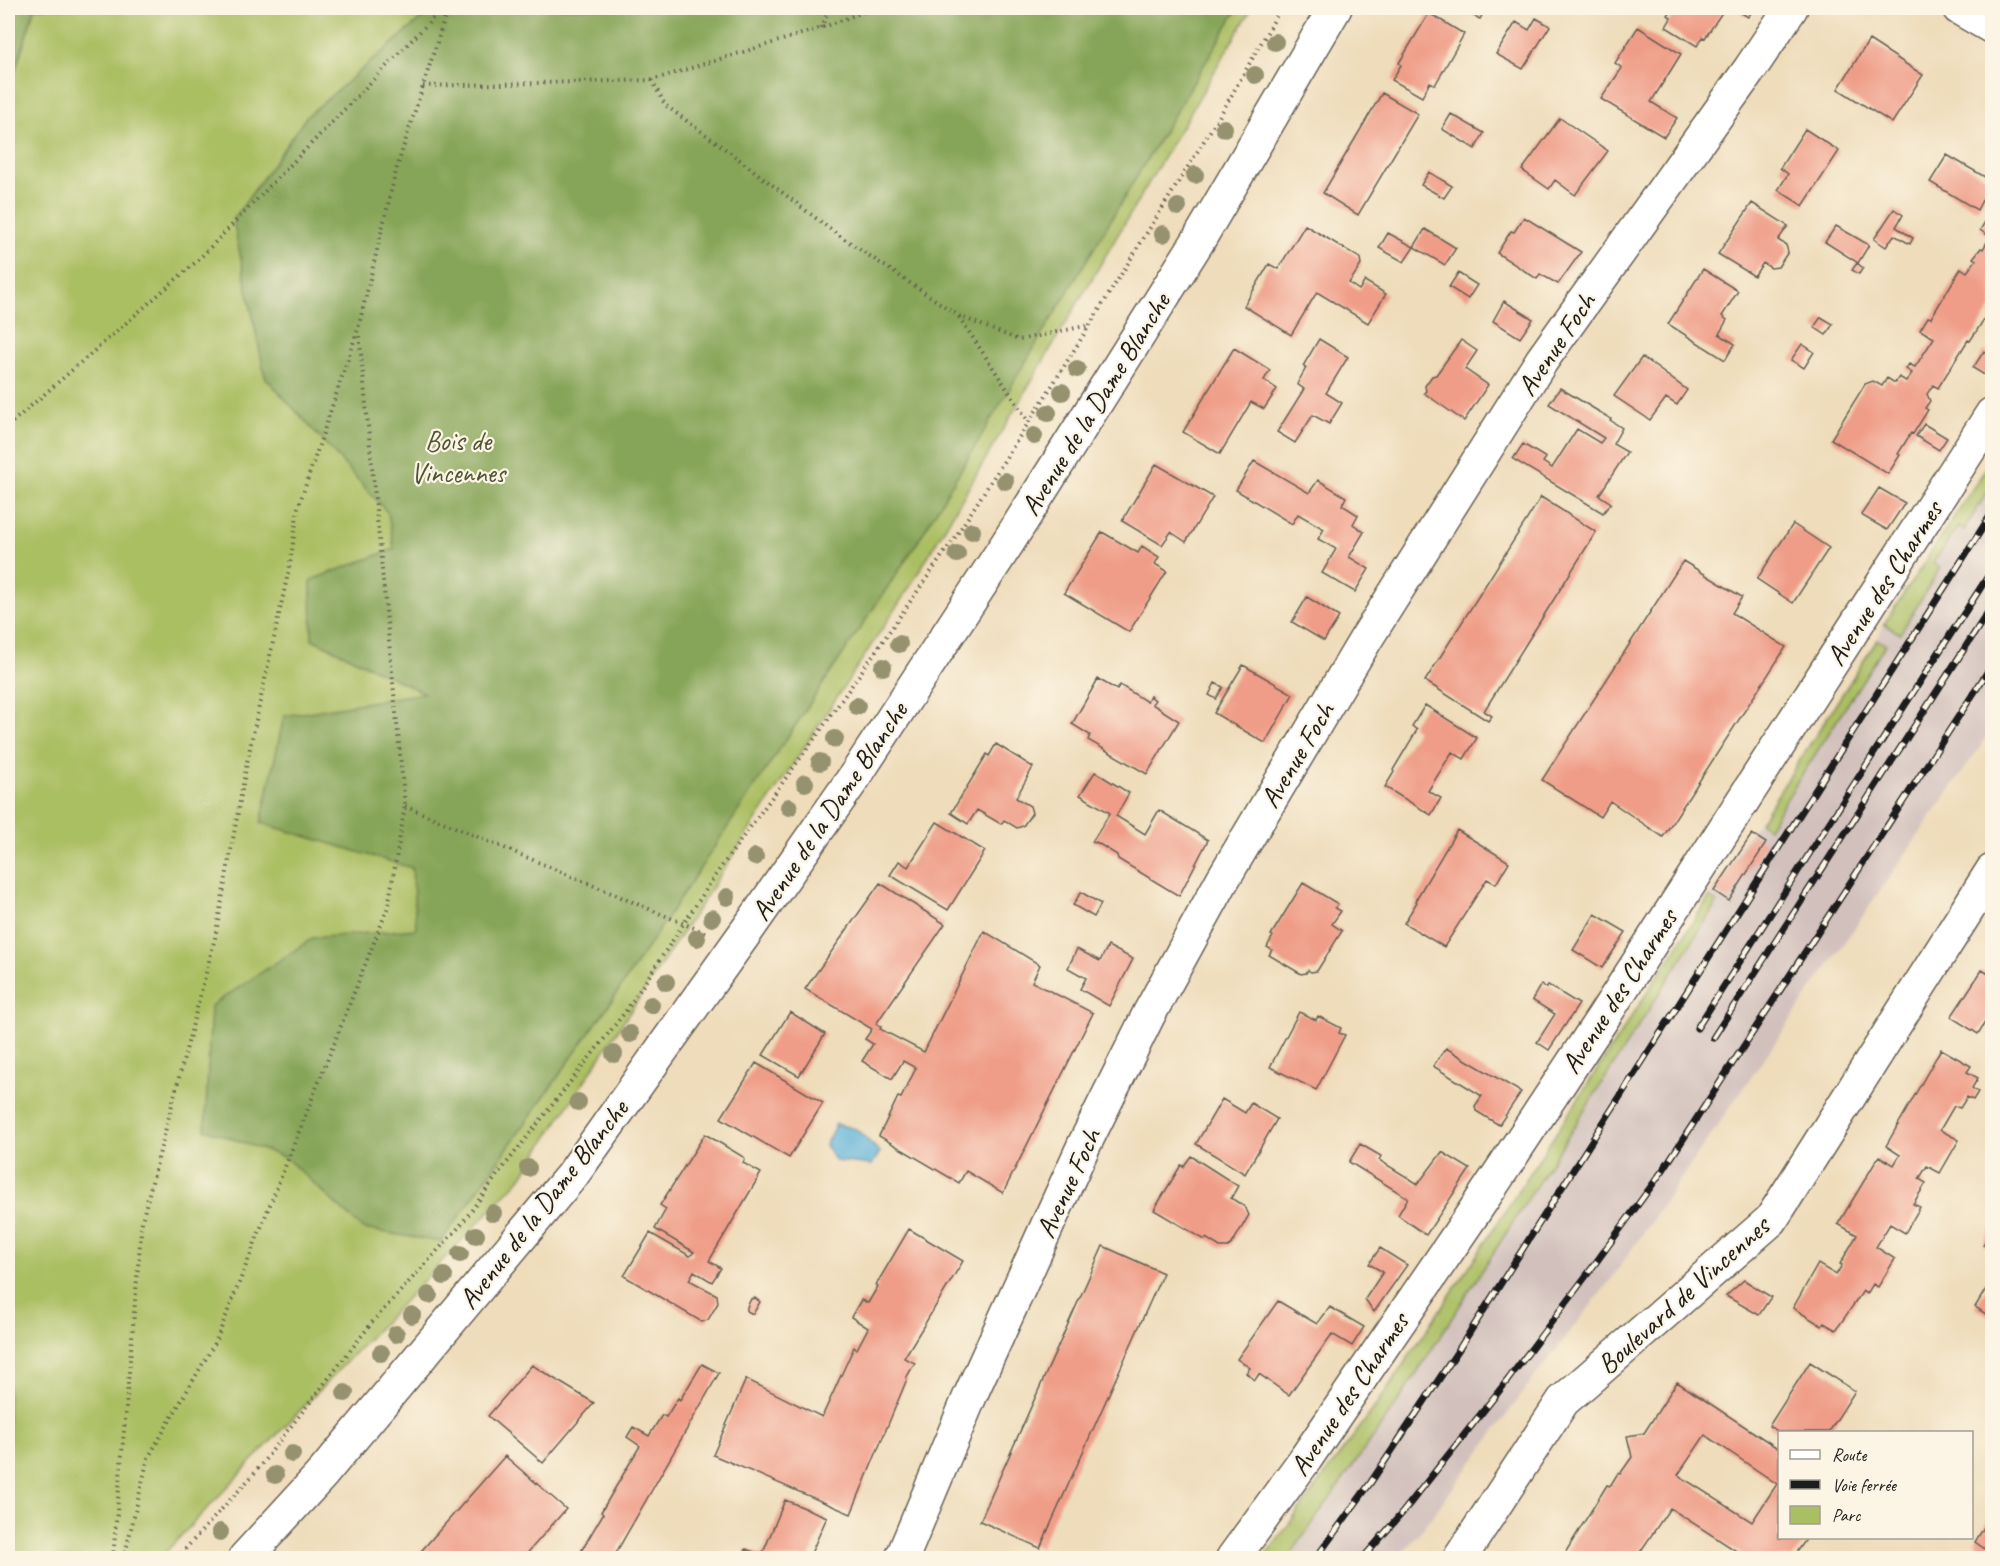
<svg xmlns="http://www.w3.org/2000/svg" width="2000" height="1566" font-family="Caveat,sans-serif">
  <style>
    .industrial { fill: #d1c0bc }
    .green { fill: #aabe62; stroke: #636d3f; stroke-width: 1.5 }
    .forest { fill: #87a558; stroke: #52603a; stroke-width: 1.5 }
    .water { fill: #5eb3da; stroke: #3d687b; stroke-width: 1.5 }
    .building { fill: #ef9d88; fill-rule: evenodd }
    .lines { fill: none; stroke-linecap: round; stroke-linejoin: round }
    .minor-casing { stroke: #665f53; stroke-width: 36 }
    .path { stroke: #665f53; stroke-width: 4; stroke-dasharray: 1.5 4.5; stroke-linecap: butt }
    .minor { stroke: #fff; stroke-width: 33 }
    .rail-casing { stroke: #1c1c1c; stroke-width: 7 }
    .rail { stroke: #fcf5e5; stroke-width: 4.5; stroke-dasharray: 14; stroke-linecap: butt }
    .tree { fill: #969270 }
    .labels { text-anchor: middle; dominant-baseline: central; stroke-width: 4.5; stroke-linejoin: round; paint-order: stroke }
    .street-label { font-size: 28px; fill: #1c1c1c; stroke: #fcf5e5 }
    .park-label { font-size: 28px; fill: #4e5534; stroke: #fcf5e5 }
  </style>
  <rect width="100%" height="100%" fill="#fcf5e5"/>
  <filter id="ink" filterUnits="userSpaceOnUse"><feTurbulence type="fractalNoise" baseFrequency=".0167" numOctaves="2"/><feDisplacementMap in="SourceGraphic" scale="12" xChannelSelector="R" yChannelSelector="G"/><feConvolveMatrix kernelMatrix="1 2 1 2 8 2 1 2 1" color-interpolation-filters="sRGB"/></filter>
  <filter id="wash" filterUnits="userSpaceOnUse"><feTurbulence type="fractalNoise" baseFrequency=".008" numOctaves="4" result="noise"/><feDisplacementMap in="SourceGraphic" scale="24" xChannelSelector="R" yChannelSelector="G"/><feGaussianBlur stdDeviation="1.35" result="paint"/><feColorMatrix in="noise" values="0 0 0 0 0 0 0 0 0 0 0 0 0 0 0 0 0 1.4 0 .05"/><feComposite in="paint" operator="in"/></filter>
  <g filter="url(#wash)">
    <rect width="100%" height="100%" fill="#eedcba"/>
    <path class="industrial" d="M 1992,485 L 1992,729 L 1612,1278 L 1537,1374 L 1422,1530 L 1398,1558 L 1288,1558 L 1402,1396 L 1716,903 L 1709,897 L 1751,831 L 1760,822 L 1768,827 L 1885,645 L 1877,640 L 1884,624 L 1900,634 L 1940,569 L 1933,564 L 1958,527 L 1964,530 Z"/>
    <path class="green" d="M 8,8 L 1252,8 L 911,585 L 520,1179 L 160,1558 L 8,1558 Z
      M 1992,459 L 1992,485 L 1964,530 L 1958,527 L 1933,563 L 1940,568 L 1900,634 L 1884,624 Z
      M 1877,640 L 1886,644 L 1768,828 L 1760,822 Z
      M 1709,897 L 1717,903 L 1402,1396 L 1288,1558 L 1264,1558 L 1375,1407 L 1475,1258 Z"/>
    <path class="forest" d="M 8,8 L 35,8 L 11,84 L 8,88 Z
      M 434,8 L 1238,8 L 917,543 L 609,1005 L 441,1242 L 363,1229 L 286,1158 L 205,1129 L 211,1006 L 313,938 L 416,929 L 412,868 L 261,823 L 284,716 L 424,693 L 312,639 L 311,580 L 394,549 L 388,513 L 265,377 L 233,220 L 306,117 Z"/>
    <path class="water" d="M 836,1124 L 856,1129 L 880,1152 L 872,1165 L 836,1161 L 825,1145 Z"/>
    <g id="blocks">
      <path class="building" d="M 1458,8 L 1486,8 L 1480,19 Z
        M 1673,8 L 1725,8 L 1705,38 L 1703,37 L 1697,46 L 1666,27 L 1671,18 L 1668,15 Z
        M 1733,8 L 1755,8 L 1748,17 Z
        M 1429,13 L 1464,34 L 1435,85 L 1430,82 L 1422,97 L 1392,80 L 1401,65 L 1399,63 Z
        M 1536,18 L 1550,26 L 1523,69 L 1496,54 L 1516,22 L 1529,30 Z
        M 1638,27 L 1681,54 L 1651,102 L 1677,118 L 1664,137 L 1601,99 L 1622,68 L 1615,63 Z
        M 1869,40 L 1923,75 L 1892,123 L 1838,89 Z
        M 1382,93 L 1418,114 L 1358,215 L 1323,193 Z
        M 1451,114 L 1484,133 L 1475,149 L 1442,129 Z
        M 1560,118 L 1608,151 L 1575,195 L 1555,180 L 1549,189 L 1522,170 Z
        M 1805,129 L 1839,151 L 1803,206 L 1778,190 L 1788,174 L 1780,168 Z
        M 1947,155 L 1992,181 L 1977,210 L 1930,182 Z
        M 1429,172 L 1452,186 L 1444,198 L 1421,185 Z
        M 1752,203 L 1788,226 L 1778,240 L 1786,245 L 1788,252 L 1778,267 L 1771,268 L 1763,263 L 1754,276 L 1718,254 Z
        M 1894,209 L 1903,215 L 1896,227 L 1913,238 L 1910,244 L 1894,235 L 1886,247 L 1874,239 Z
        M 1524,217 L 1581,252 L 1558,284 L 1540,274 L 1537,279 L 1497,253 L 1511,231 L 1514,232 Z
        M 1988,217 L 1992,220 L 1992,307 L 1970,341 L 1968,340 L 1938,388 L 1933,385 L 1927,394 L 1930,401 L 1925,408 L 1928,410 L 1913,434 L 1911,433 L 1898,454 L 1900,455 L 1888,474 L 1831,439 L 1865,384 L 1873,381 L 1882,386 L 1887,378 L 1895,383 L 1899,377 L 1906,381 L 1912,373 L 1906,369 L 1909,364 L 1915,367 L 1934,338 L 1920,330 L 1928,317 L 1931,318 L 1961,268 L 1967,272 L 1976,260 L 1973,258 L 1981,248 L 1983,249 L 1990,237 L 1980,230 Z
        M 1305,225 L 1360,258 L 1361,265 L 1349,283 L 1359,290 L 1365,281 L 1386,294 L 1368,323 L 1317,292 L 1291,335 L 1244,306 L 1269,264 L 1278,269 Z
        M 1836,226 L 1869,245 L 1858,263 L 1825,242 Z
        M 1425,229 L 1456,248 L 1445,265 L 1414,247 Z
        M 1388,233 L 1414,247 L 1404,262 L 1379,248 Z
        M 1857,263 L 1863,268 L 1859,274 L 1852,270 Z
        M 1703,269 L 1738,291 L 1722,316 L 1727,320 L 1719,334 L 1735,344 L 1725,360 L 1668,324 Z
        M 1458,273 L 1477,285 L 1468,299 L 1449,287 Z
        M 1504,301 L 1533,319 L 1520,338 L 1493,321 Z
        M 1821,317 L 1833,324 L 1826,335 L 1814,327 Z
        M 1319,339 L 1348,357 L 1326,393 L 1342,403 L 1329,424 L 1313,415 L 1295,443 L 1277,432 L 1304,389 L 1297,384 L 1306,368 L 1303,366 Z
        M 1461,340 L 1477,351 L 1465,369 L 1488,385 L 1464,421 L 1424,393 L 1426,391 L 1425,386 L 1432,376 L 1436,375 Z
        M 1802,344 L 1814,352 L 1804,368 L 1791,360 Z
        M 1234,348 L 1270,370 L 1264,380 L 1277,389 L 1264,409 L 1251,402 L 1220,454 L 1183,432 Z
        M 1984,351 L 1992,355 L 1992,367 L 1986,376 L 1973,368 Z
        M 1642,357 L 1687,390 L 1677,405 L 1666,398 L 1650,420 L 1614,396 Z
        M 1560,388 L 1611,419 L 1610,420 L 1622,428 L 1613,444 L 1627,452 L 1599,495 L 1611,503 L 1603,513 L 1513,459 L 1523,444 L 1546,458 L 1543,462 L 1552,468 L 1577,429 L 1600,443 L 1604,438 L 1549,404 Z
        M 1924,424 L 1947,438 L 1939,450 L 1916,436 Z
        M 1254,461 L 1309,493 L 1318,480 L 1346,497 L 1342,505 L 1358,515 L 1353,524 L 1364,532 L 1349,557 L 1369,569 L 1355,592 L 1322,573 L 1336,549 L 1318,539 L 1324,529 L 1298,514 L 1292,524 L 1236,490 Z
        M 1156,464 L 1213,497 L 1186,542 L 1171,532 L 1162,545 L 1122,521 Z
        M 1879,488 L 1905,503 L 1887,530 L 1861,515 Z
        M 1541,497 L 1596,532 L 1484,711 L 1492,716 L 1488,721 L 1425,681 Z
        M 1793,524 L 1829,548 L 1793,603 L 1757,579 Z
        M 1102,532 L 1138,553 L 1142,546 L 1159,557 L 1155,564 L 1167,571 L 1129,632 L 1064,593 Z
        M 1683,561 L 1742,597 L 1732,613 L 1786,647 L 1663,837 L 1610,801 L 1600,817 L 1542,780 Z
        M 1307,597 L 1339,617 L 1324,641 L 1292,622 Z
        M 1243,665 L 1293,694 L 1265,743 L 1214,713 Z
        M 1098,679 L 1117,690 L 1120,685 L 1147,702 L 1150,696 L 1155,700 L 1152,704 L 1179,721 L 1147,774 L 1088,740 L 1090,735 L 1072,724 Z
        M 1215,683 L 1223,687 L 1216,699 L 1209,695 Z
        M 1425,705 L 1477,738 L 1464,759 L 1452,752 L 1428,791 L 1441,798 L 1431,815 L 1385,787 L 1394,772 L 1393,770 L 1417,730 L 1412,726 Z
        M 996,744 L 1033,767 L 1016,798 L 1030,806 L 1032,813 L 1023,826 L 1017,828 L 1004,820 L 1001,824 L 977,810 L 968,824 L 951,813 L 987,754 L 989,756 Z
        M 1095,772 L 1129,793 L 1116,816 L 1145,834 L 1159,810 L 1208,840 L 1179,896 L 1118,859 L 1117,855 L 1096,842 L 1095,843 L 1092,842 L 1110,813 L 1080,795 Z
        M 937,822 L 985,851 L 948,910 L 890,875 L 899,861 L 908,867 Z
        M 1457,830 L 1509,862 L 1496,884 L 1487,879 L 1444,947 L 1404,923 L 1417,902 L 1415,901 Z
        M 1752,834 L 1766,843 L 1729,901 L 1714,891 Z
        M 880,883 L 945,924 L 876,1024 L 881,1027 L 880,1029 L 924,1052 L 984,931 L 1040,965 L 1032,982 L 1093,1013 L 1003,1193 L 966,1171 L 959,1183 L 879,1136 L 898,1097 L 901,1098 L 916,1068 L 903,1061 L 892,1079 L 862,1061 L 873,1044 L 865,1039 L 872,1029 L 805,989 Z
        M 1303,883 L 1338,904 L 1335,908 L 1341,911 L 1332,924 L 1342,931 L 1317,971 L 1311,972 L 1308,970 L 1306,973 L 1301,974 L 1269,955 L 1272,950 L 1267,947 L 1273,936 L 1271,935 Z
        M 1081,892 L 1101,904 L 1094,917 L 1073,905 Z
        M 1595,914 L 1626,932 L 1602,968 L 1573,950 Z
        M 1108,946 L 1133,959 L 1109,1006 L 1080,989 L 1086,978 L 1068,968 L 1077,949 L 1100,961 Z
        M 1982,970 L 1992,976 L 1992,993 L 1990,997 L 1992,999 L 1992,1011 L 1978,1034 L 1951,1017 Z
        M 1541,984 L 1547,988 L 1548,985 L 1579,1004 L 1549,1050 L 1537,1042 L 1555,1014 L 1532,1000 Z
        M 790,1012 L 825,1034 L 799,1076 L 763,1055 Z
        M 1299,1012 L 1316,1020 L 1318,1016 L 1341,1028 L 1339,1033 L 1345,1035 L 1316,1090 L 1270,1067 Z
        M 1446,1048 L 1521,1092 L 1499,1125 L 1476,1111 L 1475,1106 L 1482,1096 L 1433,1066 Z
        M 1941,1049 L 1971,1066 L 1967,1072 L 1978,1078 L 1972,1088 L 1978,1092 L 1973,1100 L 1967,1097 L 1960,1108 L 1954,1106 L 1940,1130 L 1959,1140 L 1940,1173 L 1927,1166 L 1919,1179 L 1926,1183 L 1913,1204 L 1920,1207 L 1905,1233 L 1890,1224 L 1876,1247 L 1895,1259 L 1878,1287 L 1873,1284 L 1867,1294 L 1863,1291 L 1836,1330 L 1824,1323 L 1822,1326 L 1793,1308 L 1818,1264 L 1836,1275 L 1842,1265 L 1840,1264 L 1857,1235 L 1838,1224 L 1879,1156 L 1894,1165 L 1900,1155 L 1886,1146 Z
        M 756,1063 L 823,1103 L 789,1158 L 721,1118 Z
        M 1222,1099 L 1245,1113 L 1251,1103 L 1277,1119 L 1245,1174 L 1196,1144 Z
        M 705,1134 L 745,1158 L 743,1163 L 761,1173 L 709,1261 L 721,1268 L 712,1282 L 694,1271 L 689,1280 L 717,1295 L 718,1303 L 708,1320 L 702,1322 L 624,1276 L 650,1233 L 690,1256 L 694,1252 L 655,1229 L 666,1209 L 660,1205 Z
        M 1360,1144 L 1381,1156 L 1379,1160 L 1418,1184 L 1442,1152 L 1470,1169 L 1426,1235 L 1398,1215 L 1408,1198 L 1349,1162 Z
        M 1191,1156 L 1238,1186 L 1231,1198 L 1245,1207 L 1249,1215 L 1232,1244 L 1228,1247 L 1220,1247 L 1206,1238 L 1205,1240 L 1154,1210 L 1181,1165 L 1183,1167 Z
        M 1992,1227 L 1992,1250 L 1983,1245 Z
        M 909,1229 L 963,1261 L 904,1358 L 915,1363 L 906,1378 L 907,1379 L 851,1514 L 713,1455 L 746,1379 L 822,1417 L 854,1347 L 857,1349 L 868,1328 L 851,1317 L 861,1300 L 868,1303 L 878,1286 L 876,1285 Z
        M 1103,1246 L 1163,1273 L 1040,1548 L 980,1521 Z
        M 1380,1248 L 1407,1265 L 1374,1312 L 1365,1299 L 1383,1272 L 1369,1264 Z
        M 1992,1279 L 1992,1318 L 1975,1307 Z
        M 1744,1280 L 1771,1297 L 1759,1315 L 1726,1296 Z
        M 755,1298 L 760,1302 L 753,1314 L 747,1311 L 747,1307 L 751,1299 Z
        M 1278,1301 L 1317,1324 L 1330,1307 L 1364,1327 L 1352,1346 L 1332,1334 L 1289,1395 L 1259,1374 L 1255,1380 L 1246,1373 L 1250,1368 L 1237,1359 Z
        M 1810,1362 L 1855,1391 L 1829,1432 L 1779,1432 L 1769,1426 Z
        M 702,1364 L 719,1373 L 613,1558 L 577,1558 L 603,1514 L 601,1512 L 640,1446 L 627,1437 L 633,1427 L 649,1436 L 662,1415 L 666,1417 L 678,1398 L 680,1400 Z
        M 532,1365 L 594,1403 L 543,1463 L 488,1416 Z
        M 1677,1382 L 1779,1449 L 1779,1538 L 1807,1538 L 1793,1558 L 1747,1558 L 1670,1508 L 1636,1558 L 1574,1558 L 1565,1553 L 1607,1485 L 1610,1486 L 1618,1473 L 1620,1474 L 1632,1457 L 1627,1436 L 1644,1433 ZM 1705,1435 L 1777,1484 L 1752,1522 L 1678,1475 Z
        M 505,1456 L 566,1509 L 523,1558 L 415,1558 Z
        M 785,1500 L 827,1517 L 809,1558 L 749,1558 L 744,1555 L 746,1549 L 762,1555 Z
        M 1992,1514 L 1992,1554 L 1975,1542 Z"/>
    </g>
  </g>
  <g filter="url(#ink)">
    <use href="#blocks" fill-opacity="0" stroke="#665f53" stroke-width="1.5"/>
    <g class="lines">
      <defs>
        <path id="minor" d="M 1959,8 L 1992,27
          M 245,1558 L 323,1473 L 573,1174 L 748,929 L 853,779 L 1007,544 L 1198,241 L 1335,8
          M 902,1558 L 970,1396 L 1084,1145 L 1149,1014 L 1223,879 L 1366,639 L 1542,360 L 1750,69 L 1791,8
          M 1233,1558 L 1306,1458 L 1474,1212 L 1602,1019 L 1992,414
          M 1460,1558 L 1563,1401 L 1771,1220 L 1992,871"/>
      </defs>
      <use href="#minor" class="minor-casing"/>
      <path class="path" d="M 821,28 L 830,8
        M 652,80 L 665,105 L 724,148 L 834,232 L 959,316 L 1019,340 L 1090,325
        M 423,86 L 652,80 L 821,28 L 873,8
        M 959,317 L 1029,422
        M 8,426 L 197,261 L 443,8
        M 405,806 L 706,933
        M 113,1558 L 142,1221 L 215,938 L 248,757 L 290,564 L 298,508 L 358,329 L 397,167 L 448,8
        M 124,1558 L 148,1458 L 216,1341 L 388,907 L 405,806 L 359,333
        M 177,1558 L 253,1475 L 374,1320 L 460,1226 L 498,1174 L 626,1011 L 719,870 L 820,731 L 956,536 L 1050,389 L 1222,112 L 1281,8"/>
      <use href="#minor" class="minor"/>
      <defs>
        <path id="rail" d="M 1697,1028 L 1992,570
          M 1713,1038 L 1992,606
          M 1316,1558 L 1371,1482 L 1459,1349 L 1992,513
          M 1363,1558 L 1403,1512 L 1507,1381 L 1589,1272 L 1663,1170 L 1992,665"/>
      </defs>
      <use href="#rail" class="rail-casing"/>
      <use href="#rail" class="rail"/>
    </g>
    <g class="tree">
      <circle cx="1275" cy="42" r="9"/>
      <circle cx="1255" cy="75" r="9"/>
      <circle cx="1224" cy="128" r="9"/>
      <circle cx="1195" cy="175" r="9"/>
      <circle cx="1178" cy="207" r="9"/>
      <circle cx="1163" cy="234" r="9"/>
      <circle cx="1077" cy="369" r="9"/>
      <circle cx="1062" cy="392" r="9"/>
      <circle cx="1048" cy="413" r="9"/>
      <circle cx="1034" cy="436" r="9"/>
      <circle cx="1005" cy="481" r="9"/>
      <circle cx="972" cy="531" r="9"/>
      <circle cx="957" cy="554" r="9"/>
      <circle cx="899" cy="644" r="9"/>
      <circle cx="883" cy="667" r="9"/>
      <circle cx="857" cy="706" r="9"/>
      <circle cx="835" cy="739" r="9"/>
      <circle cx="820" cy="762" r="9"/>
      <circle cx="805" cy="783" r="9"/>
      <circle cx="789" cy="807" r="9"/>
      <circle cx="755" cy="857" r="9"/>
      <circle cx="727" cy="897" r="9"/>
      <circle cx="712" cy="918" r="9"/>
      <circle cx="697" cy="938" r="9"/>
      <circle cx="666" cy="982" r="9"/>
      <circle cx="651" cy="1005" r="9"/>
      <circle cx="630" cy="1034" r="9"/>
      <circle cx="614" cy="1054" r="9"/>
      <circle cx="578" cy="1102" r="9"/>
      <circle cx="528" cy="1168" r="9"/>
      <circle cx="493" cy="1213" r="9"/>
      <circle cx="476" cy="1235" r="9"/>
      <circle cx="460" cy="1254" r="9"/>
      <circle cx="444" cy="1276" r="9"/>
      <circle cx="429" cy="1295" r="9"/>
      <circle cx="412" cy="1315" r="9"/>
      <circle cx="396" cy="1334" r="9"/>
      <circle cx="381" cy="1353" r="9"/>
      <circle cx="345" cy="1393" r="9"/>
      <circle cx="292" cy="1454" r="9"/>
      <circle cx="275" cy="1475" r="9"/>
      <circle cx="220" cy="1532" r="9"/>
    </g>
  </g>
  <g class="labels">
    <g class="street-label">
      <text transform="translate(1556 344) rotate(-56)">Avenue Foch</text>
      <text transform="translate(1095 404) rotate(-58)">Avenue de la Dame Blanche</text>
      <text transform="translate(1884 583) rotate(-57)">Avenue des Charmes</text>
      <text transform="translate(1297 755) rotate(-59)">Avenue Foch</text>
      <text transform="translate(829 811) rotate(-56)">Avenue de la Dame Blanche</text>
      <text transform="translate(1619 991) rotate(-57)">Avenue des Charmes</text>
      <text transform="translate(1068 1183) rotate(-65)">Avenue Foch</text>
      <text transform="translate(543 1204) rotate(-52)">Avenue de la Dame Blanche</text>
      <text transform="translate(1683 1295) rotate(-42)">Boulevard de Vincennes</text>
      <text transform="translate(1349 1394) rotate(-56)">Avenue des Charmes</text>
    </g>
    <g class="park-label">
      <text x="458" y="440">Bois de<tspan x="458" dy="32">Vincennes</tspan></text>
    </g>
  </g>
  <rect width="2000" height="1566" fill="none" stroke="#fcf5e5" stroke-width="30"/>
  <rect x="1778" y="1431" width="195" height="108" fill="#fcf5e5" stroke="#a29e95" stroke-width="1.5"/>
  <rect x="1790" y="1450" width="30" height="9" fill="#ffffff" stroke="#a29e95" stroke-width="1.5"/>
  <text x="1832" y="1461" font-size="18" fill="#1c1c1c">Route</text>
  <rect x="1790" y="1480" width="30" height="9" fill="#1c1c1c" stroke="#a29e95" stroke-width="1.5"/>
  <text x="1832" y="1491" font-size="18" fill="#1c1c1c">Voie ferrée</text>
  <rect x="1790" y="1506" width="30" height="18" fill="#aabe62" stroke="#a29e95" stroke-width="1.5"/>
  <text x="1832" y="1521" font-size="18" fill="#1c1c1c">Parc</text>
</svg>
